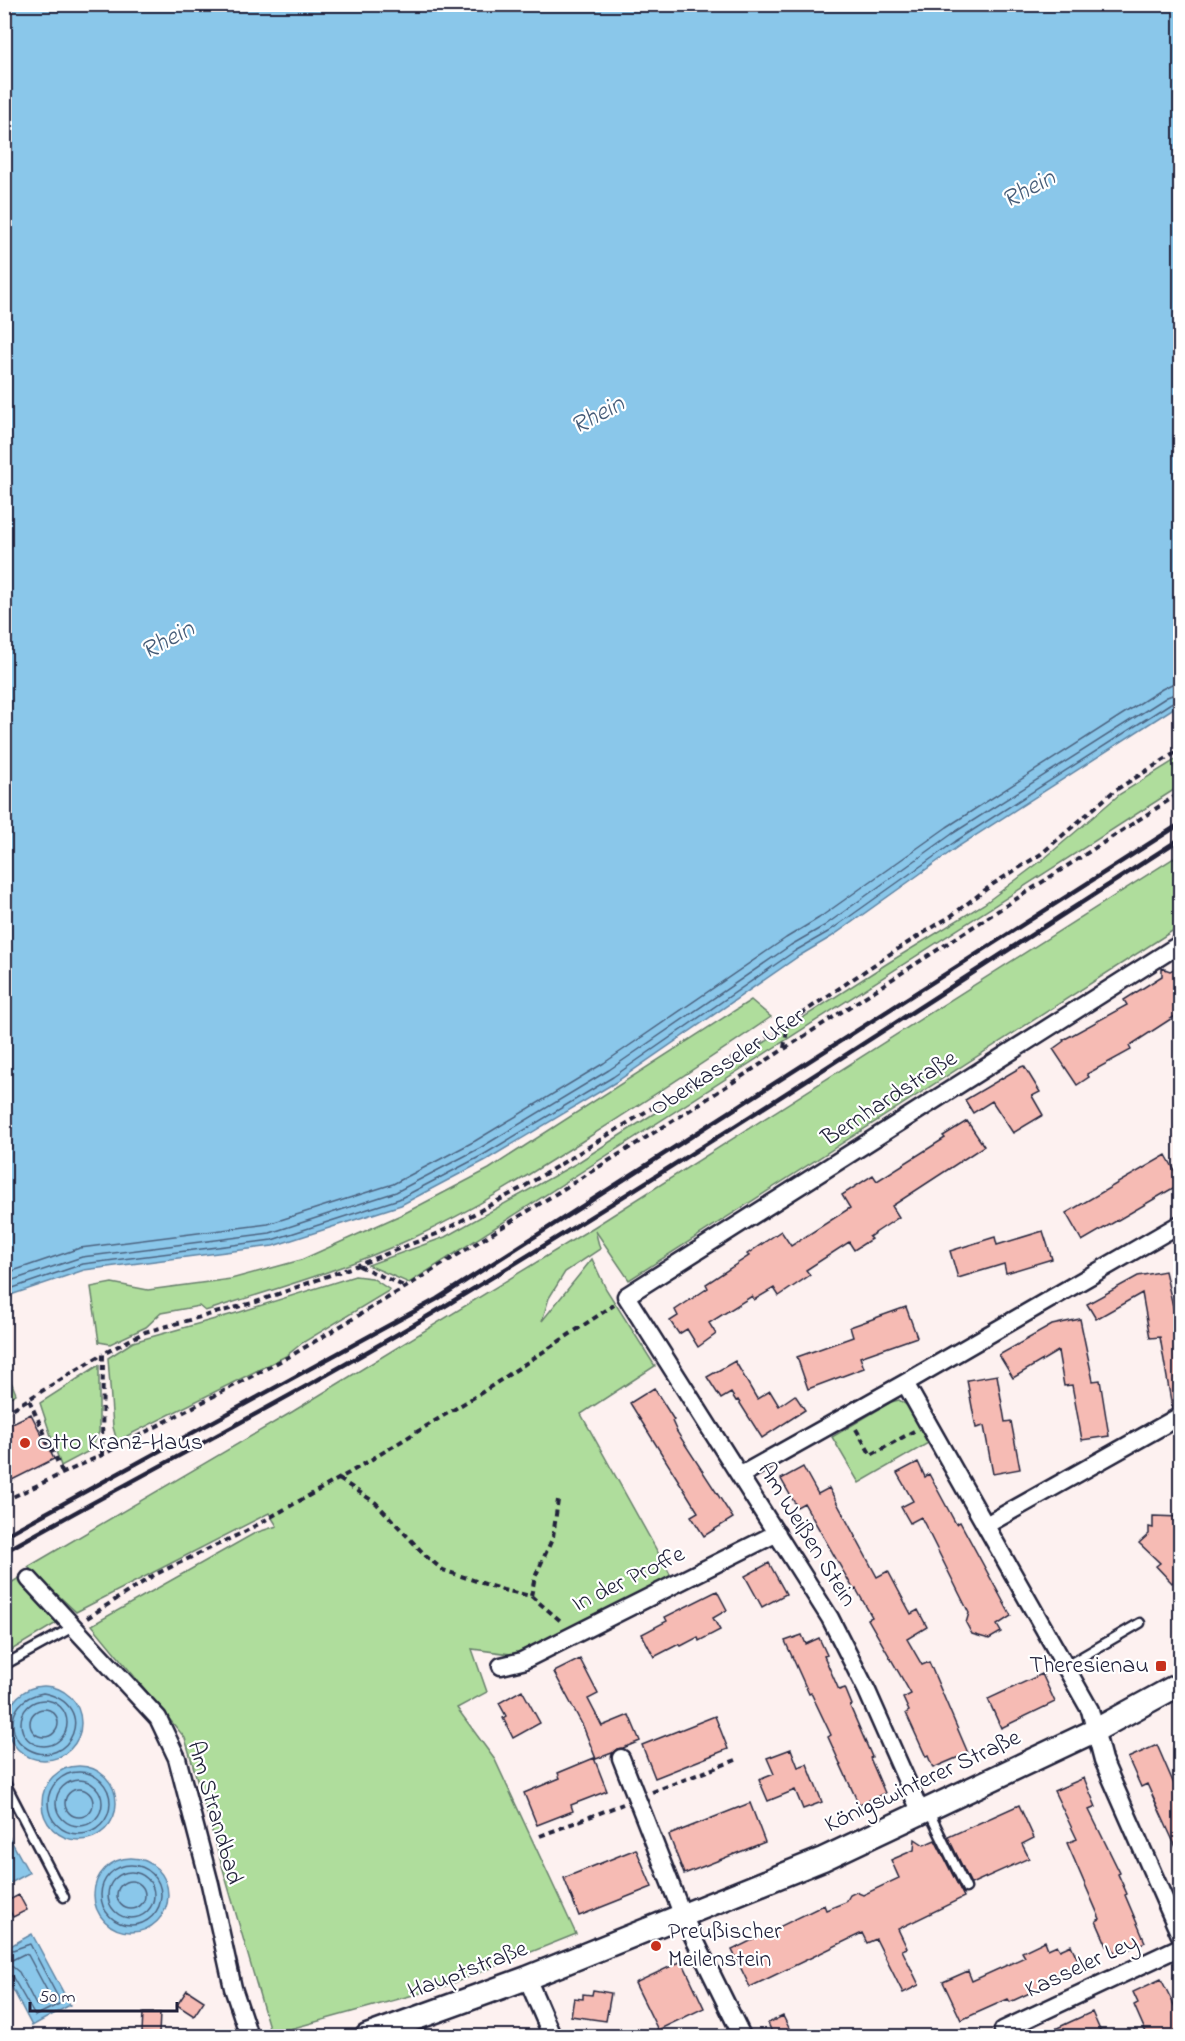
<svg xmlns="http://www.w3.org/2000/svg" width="1185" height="2041" font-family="'Indie Flower',sans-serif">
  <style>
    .green { fill: #afdd9c; stroke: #68806c; stroke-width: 1.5 }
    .water { fill: #8ac7ea; stroke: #6085a4; stroke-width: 1.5 }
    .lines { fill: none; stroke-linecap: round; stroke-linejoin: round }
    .shore { stroke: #4c6481; stroke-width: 1.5 }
    .building { fill: #f6bbb4; stroke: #22223b; stroke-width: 1.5 }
    .service-casing { stroke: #22223b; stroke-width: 13 }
    .minor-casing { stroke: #22223b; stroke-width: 21 }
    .secondary-casing { stroke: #22223b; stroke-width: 27 }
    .path { stroke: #22223b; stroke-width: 4; stroke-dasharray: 6 4.5; stroke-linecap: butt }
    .service { stroke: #fff; stroke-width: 8 }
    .minor { stroke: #fff; stroke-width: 16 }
    .secondary { stroke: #fff; stroke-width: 22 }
    .rail { stroke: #22223b; stroke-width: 4.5 }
    .poi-dot { fill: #c8321e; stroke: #fff; stroke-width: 2 }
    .labels { text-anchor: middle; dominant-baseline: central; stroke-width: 4.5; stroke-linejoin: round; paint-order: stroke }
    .street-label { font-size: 24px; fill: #22223b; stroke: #fff }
    .poi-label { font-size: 24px; fill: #22223b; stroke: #fff; text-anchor: start }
    .water-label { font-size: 26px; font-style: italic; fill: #465c78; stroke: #fff }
  </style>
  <rect width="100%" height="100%" fill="#fdf1f0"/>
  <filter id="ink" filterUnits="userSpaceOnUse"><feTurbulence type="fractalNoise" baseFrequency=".0167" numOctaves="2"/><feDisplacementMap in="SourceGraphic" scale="12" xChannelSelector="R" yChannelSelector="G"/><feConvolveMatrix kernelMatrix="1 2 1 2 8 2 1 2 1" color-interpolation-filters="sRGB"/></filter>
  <g filter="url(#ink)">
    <path class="green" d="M 1180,757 L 1180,786 L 409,1283 L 368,1265 L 445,1237 L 577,1163 L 888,963 L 984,904 L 1045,858 L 1120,794 Z
      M 1180,854 L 1180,926 L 629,1280 L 595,1230 L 600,1249 L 565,1272 L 549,1298 L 542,1321 L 592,1259 L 606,1289 L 655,1366 L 581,1414 L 671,1576 L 518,1655 L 472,1649 L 487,1692 L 457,1708 L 495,1760 L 576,1934 L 446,1986 L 290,2029 L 270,2031 L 185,1738 L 92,1625 L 255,1533 L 277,1526 L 269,1513 L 76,1612 L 28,1567 L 292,1412 L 594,1227 Z
      M 751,1000 L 771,1017 C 708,1060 645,1101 581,1142 C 527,1176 473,1210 415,1237 C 348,1268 276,1289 205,1311 L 199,1306 L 161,1313 L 146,1327 L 110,1344 L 99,1342 L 91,1287 L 112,1283 L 148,1290 L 231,1279 L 301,1260 L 405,1213 L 489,1169 Z
      M 355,1276 L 372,1278 L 390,1290 L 302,1343 L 286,1356 L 117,1441 L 113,1427 L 108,1358 L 133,1342 L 240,1312 Z
      M 4,1364 L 16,1394 L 5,1400 L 4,1400 Z
      M 99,1365 L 99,1432 L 91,1450 L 61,1466 L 40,1403 Z
      M 899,1400 L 910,1407 L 930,1442 L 859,1483 L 832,1437 L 891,1402 Z
      M 19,1578 L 58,1622 L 5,1654 L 4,1587 Z"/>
    <path class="water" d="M 5,4 L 1180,5 L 1180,704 L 959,846 L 831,937 L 799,956 L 616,1082 L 486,1160 L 401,1205 L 273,1246 L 84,1270 L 5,1297 Z
      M7 1723a37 37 0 1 1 74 0a37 37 0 1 1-74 0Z
      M42 1803a37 37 0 1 1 74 0a37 37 0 1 1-74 0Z
      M 4,1828 L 29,1873 L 5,1886 L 4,1886 Z
      M94 1895a37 37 0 1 1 74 0a37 37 0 1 1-74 0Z
      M 32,1934 L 70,2005 L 32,2026 L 5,1974 L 5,1949 Z"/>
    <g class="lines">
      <path class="shore" d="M 4,1274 L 80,1248 L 268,1224 L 393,1184 L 475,1141 L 604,1063 L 786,938 L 819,918 L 947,827 L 1162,689 L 1172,684 L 1180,683
        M 4,1283 L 82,1257 L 270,1233 L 396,1192 L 480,1148 L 609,1070 L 791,945 L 824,926 L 952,834 L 1167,697 L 1180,692
        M 4,1291 L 83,1264 L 272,1240 L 399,1199 L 483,1155 L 613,1077 L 795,951 L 828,932 L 956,841 L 1171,703 L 1180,700
        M 43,1693 C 101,1704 69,1772 28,1749 C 21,1745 16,1739 14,1732 C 9,1711 23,1696 43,1693 Z
        M21 1723a23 23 0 1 1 46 0a23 23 0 1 1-46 0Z
        M30 1723a14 14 0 1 1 28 0a14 14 0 1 1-28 0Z
        M48 1803a31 31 0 1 1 62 0a31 31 0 1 1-62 0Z
        M56 1803a23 23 0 1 1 46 0a23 23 0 1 1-46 0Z
        M65 1803a14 14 0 1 1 28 0a14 14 0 1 1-28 0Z
        M101 1895a30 30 0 1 1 60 0a30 30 0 1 1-60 0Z
        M108 1895a23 23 0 1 1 46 0a23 23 0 1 1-46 0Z
        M117 1895a14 14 0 1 1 28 0a14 14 0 1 1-28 0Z
        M 4,1953 L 30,1944 L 61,2003 L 35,2016 L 12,1976 L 4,1973
        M 24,1954 L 28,1955 L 51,1998 L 50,2001 L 40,2006 L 36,2005 L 19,1972 L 9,1964 L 10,1961 Z"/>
    </g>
    <path class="building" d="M 1162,968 L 1170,971 L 1176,968 L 1180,978 L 1180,1013 L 1129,1046 L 1131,1050 L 1087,1074 L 1089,1077 L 1077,1085 L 1053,1049 L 1064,1041 L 1063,1040 L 1127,1005 L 1124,1000 L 1162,976 Z
      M 1024,1066 L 1040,1092 L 1032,1096 L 1043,1115 L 1013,1133 L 992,1101 L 973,1113 L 965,1100 L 1021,1067 Z
      M 967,1121 L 984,1146 L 892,1206 L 899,1217 L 869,1237 L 871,1239 L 854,1250 L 849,1242 L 806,1270 L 810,1275 L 779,1296 L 774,1288 L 754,1300 L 752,1296 L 709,1323 L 716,1334 L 698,1347 L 687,1329 L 679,1334 L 670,1321 L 678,1316 L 675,1310 L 708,1288 L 706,1284 L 749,1256 L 747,1254 L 781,1231 L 791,1246 L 850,1208 L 842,1195 L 873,1175 L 877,1181 L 945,1138 L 943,1136 Z
      M 1166,1155 L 1180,1180 L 1180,1184 L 1082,1241 L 1066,1213 Z
      M 1043,1231 L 1052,1259 L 1006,1273 L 1004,1264 L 958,1278 L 950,1251 L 995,1237 L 997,1245 Z
      M 1165,1271 L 1179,1333 L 1180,1333 L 1180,1406 L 1172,1407 L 1160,1337 L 1150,1338 L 1142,1293 L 1096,1319 L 1087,1304 L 1138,1276 Z
      M 906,1307 L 917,1337 L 860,1357 L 864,1368 L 808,1389 L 797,1357 L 853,1337 L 850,1327 Z
      M 1080,1319 L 1093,1381 L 1100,1380 L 1109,1436 L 1082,1440 L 1072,1385 L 1064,1386 L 1058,1351 L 1013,1378 L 999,1355 L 1052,1325 Z
      M 735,1361 L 757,1399 L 770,1391 L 779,1406 L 795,1395 L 805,1410 L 762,1438 L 738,1400 L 736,1401 L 731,1393 L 721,1399 L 707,1377 Z
      M 997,1375 L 1005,1422 L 1011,1421 L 1020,1469 L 993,1474 L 984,1426 L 976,1428 L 967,1380 Z
      M 654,1388 L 674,1420 L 672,1421 L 677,1432 L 733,1518 L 704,1536 L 691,1516 L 698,1512 L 630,1403 Z
      M 31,1414 L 54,1459 L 4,1484 L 4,1427 Z
      M 918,1462 L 925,1477 L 929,1474 L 956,1524 L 960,1522 L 1011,1616 L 997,1625 L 1001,1632 L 989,1639 L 972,1634 L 966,1623 L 969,1613 L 921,1517 L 910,1523 L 901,1507 L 913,1501 L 897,1473 Z
      M 803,1467 L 818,1494 L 829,1488 L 877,1577 L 888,1571 L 911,1614 L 918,1610 L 927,1627 L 907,1639 L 922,1665 L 929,1662 L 968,1753 L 933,1768 L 928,1756 L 926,1757 L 906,1713 L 909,1711 L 903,1698 L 911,1694 L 868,1619 L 872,1617 L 856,1589 L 854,1590 L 804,1503 L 797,1507 L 781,1479 Z
      M 1153,1516 L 1180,1517 L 1180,1576 L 1172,1583 L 1156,1566 L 1160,1563 L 1139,1543 L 1149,1534 L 1149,1527 L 1153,1528 Z
      M 769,1563 L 786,1594 L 762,1607 L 745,1576 Z
      M 717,1591 L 727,1610 L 713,1618 L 720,1630 L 699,1641 L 698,1637 L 681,1646 L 679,1644 L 654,1657 L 642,1634 L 667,1621 L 665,1617 Z
      M 802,1635 L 806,1644 L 819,1638 L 827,1655 L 824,1656 L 839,1690 L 845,1688 L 852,1705 L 850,1706 L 872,1757 L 870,1758 L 885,1793 L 859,1805 L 828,1737 L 831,1735 L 811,1693 L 809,1694 L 785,1641 Z
      M 580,1659 L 598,1694 L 588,1699 L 602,1726 L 629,1715 L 640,1741 L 623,1748 L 617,1749 L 612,1753 L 596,1759 L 583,1726 L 554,1672 Z
      M 1042,1674 L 1055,1702 L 1001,1728 L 988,1699 Z
      M 522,1690 L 540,1723 L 513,1738 L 503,1718 L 506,1716 L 499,1703 Z
      M 715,1716 L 728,1749 L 655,1778 L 642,1745 Z
      M 1157,1745 L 1180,1798 L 1180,1856 L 1147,1784 L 1141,1787 L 1128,1758 Z
      M 791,1749 L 798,1767 L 807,1764 L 822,1802 L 803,1809 L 795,1790 L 768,1801 L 759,1780 L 774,1774 L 767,1758 Z
      M 594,1758 L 607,1791 L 571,1805 L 573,1811 L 537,1825 L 524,1793 L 560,1778 L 558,1773 Z
      M 1084,1778 L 1096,1807 L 1089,1810 L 1120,1873 L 1118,1874 L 1127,1894 L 1125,1895 L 1145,1942 L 1116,1955 L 1111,1945 L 1107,1946 L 1096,1921 L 1100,1919 L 1067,1843 L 1077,1839 L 1054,1791 Z
      M 750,1803 L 765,1842 L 684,1874 L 669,1835 Z
      M 1019,1805 L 1034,1838 L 1022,1844 L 1029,1858 L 971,1884 L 948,1837 Z
      M 915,1839 L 924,1845 L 935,1840 L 964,1897 L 898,1929 L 907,1948 L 902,1950 L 919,1985 L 903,1993 L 876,1939 L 867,1943 L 862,1933 L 750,1987 L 732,1950 L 824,1905 L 826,1910 L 846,1902 L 850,1895 L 856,1892 L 863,1895 L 899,1878 L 891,1860 L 914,1850 Z
      M 636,1849 L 652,1887 L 579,1916 L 564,1878 Z
      M 19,1895 L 27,1910 L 13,1917 L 5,1902 Z
      M 1045,1941 L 1048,1949 L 1057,1945 L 1060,1950 L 1071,1945 L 1082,1969 L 1010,2002 L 1008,1999 L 961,2020 L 943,1982 L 968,1971 L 972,1981 L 1025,1957 L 1022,1952 Z
      M 682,1961 L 704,2008 L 658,2030 L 635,1983 Z
      M 1161,1979 L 1180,2017 L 1180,2037 L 1148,2037 L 1134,2005 L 1138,2003 L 1133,1992 Z
      M 187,1990 L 204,2001 L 194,2016 L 177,2005 Z
      M 593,1990 L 611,1993 L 606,2021 L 571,2016 L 574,1998 L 583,1999 L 583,1994 L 592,1995 Z
      M 1092,2012 L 1103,2037 L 1038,2037 L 1070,2022 Z
      M 143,2013 L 160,2013 L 159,2034 L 142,2033 Z
      M 783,2016 L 791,2032 L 783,2037 L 774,2037 L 768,2023 Z"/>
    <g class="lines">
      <defs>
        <path id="service" d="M 4,1665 L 73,1627
          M 1066,1666 L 1140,1623
          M 4,1781 L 64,1897
          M 928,1810 L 966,1888"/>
        <path id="minor" d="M 905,1383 L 1090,1710 L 1103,1760 L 1180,1935
          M 741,1475 L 905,1383 L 1180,1224
          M 986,1525 L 1180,1416
          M 29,1579 L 158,1718 L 177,1758 L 210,1884 L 233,1988 L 249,2036
          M 501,1666 L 522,1661 L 777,1533
          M 621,1758 L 683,1916 L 742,2036
          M 921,1813 L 867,1691 L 830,1618 L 626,1296 L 1180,944
          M 527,1978 L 552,2036
          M 1003,2030 L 1180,1947"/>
        <path id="secondary" d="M 367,2036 L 527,1978 L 823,1859 L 1094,1731 L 1180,1684"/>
      </defs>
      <use href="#service" class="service-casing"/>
      <use href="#minor" class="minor-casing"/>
      <use href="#secondary" class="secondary-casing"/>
      <path class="path" d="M 784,1048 L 788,1023
        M 359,1266 L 406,1287
        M 29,1400 L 63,1474
        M 4,1414 L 103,1354
        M 856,1429 L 871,1455 L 914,1431
        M 102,1455 L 103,1354 L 145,1332 L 256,1302 L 358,1265 L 439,1233 L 525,1186 L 761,1041 L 893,952 L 951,916 L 993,884 L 1041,854 L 1114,791 L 1180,750
        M 339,1479 L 376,1503 L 427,1557 L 443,1570 L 503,1590 L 531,1596 L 562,1622
        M 4,1501 L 102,1455 L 292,1355 L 406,1287 L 679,1117 L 1180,793
        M 531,1596 L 535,1577 L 553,1537 L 558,1500
        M 87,1618 L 154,1575 L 246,1531 L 349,1473 L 481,1393 L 614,1305
        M 652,1792 L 736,1760
        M 540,1836 L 623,1804"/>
      <use href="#service" class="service"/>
      <use href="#minor" class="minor"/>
      <use href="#secondary" class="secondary"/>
      <path class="rail" d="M 4,1536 L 437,1299 L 1180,824
        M 4,1552 C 151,1469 301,1393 445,1306 C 694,1156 936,996 1180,839"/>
    </g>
  </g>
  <g class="poi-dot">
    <circle cx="25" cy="1443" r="6"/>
    <rect x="1155" y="1660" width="12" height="12" rx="3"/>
    <circle cx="656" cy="1946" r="6"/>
  </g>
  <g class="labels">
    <g class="street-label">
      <text transform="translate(728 1063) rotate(-33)">Oberkasseler Ufer</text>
      <text transform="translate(890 1099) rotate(-33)">Bernhardstraße</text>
      <text transform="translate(806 1535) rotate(58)">Am Weißen Stein</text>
      <text transform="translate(629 1580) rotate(-26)">In der Proffe</text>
      <text transform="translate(923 1782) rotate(-25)">Königswinterer Straße</text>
      <text transform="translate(214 1813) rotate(74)">Am Strandbad</text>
      <text transform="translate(1082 1967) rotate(-25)">Kasseler Ley</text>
      <text transform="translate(468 1971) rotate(-21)">Hauptstraße</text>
    </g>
    <g class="poi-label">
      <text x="37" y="1443">Otto Kranz-Haus</text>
      <text x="1149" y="1666" text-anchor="end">Theresienau</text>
      <text x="668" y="1932">Preußischer<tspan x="668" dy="28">Meilenstein</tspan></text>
    </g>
    <g class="water-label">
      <text transform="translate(1029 190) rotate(-28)">Rhein</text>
      <text transform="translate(598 416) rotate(-28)">Rhein</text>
      <text transform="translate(168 641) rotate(-28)">Rhein</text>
    </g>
  </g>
  <rect width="1185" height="2041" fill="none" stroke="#fff" stroke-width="24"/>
  <rect x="12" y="12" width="1161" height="2017" fill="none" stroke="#22223b" stroke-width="2" filter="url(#ink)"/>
  <path d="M30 2002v9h147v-9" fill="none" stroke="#22223b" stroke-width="3"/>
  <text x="39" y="2002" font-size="18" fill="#22223b" stroke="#ffffff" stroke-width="4.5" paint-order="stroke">50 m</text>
</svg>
